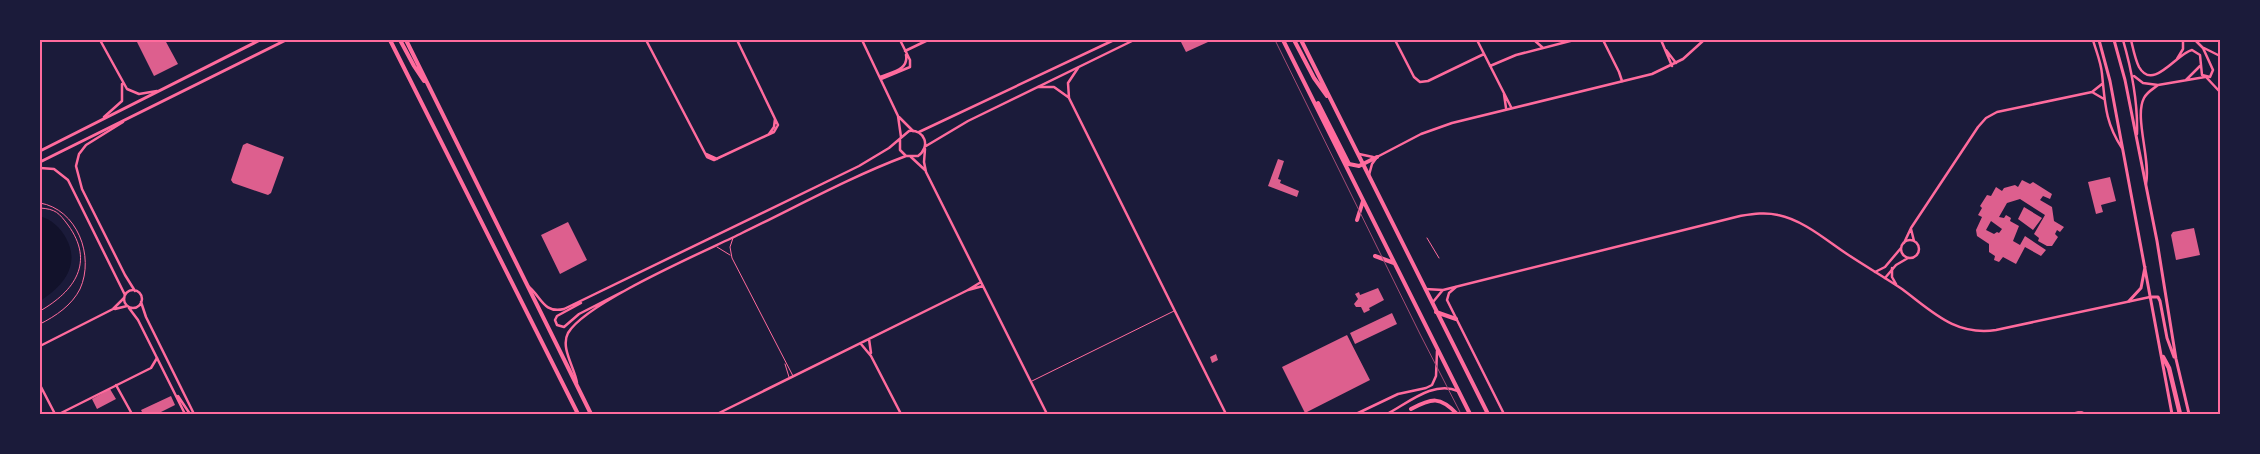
<svg xmlns="http://www.w3.org/2000/svg" width="2260" height="454" font-family="Arial,sans-serif">
  <style>
    .water { fill: #12122b }
    .building { fill: #dd5f8e; fill-rule: evenodd }
    .lines { fill: none; stroke-linecap: round; stroke-linejoin: round }
    .path { stroke: #ff6b9d; stroke-width: 1 }
    .service { stroke: #ff6b9d; stroke-width: 1 }
    .minor { stroke: #ff6b9d; stroke-width: 2.5 }
    .tertiary { stroke: #ff6b9d; stroke-width: 2.5 }
    .secondary { stroke: #ff6b9d; stroke-width: 3 }
    .primary { stroke: #ff6b9d; stroke-width: 4 }
    .motorway { stroke: #ff6b9d; stroke-width: 4.5 }
    .rail { stroke: #a44b75; stroke-width: 1 }
    .neatline { fill: none; stroke: #ff6b9d; stroke-width: 2 }
  </style>
  <rect width="100%" height="100%" fill="#1b1b3a"/>
  <path class="water" d="M 40,216 C 52,220 60,227 66,238 C 81,265 63,287 40,301 Z"/>
  <path class="building" d="M 136,40 L 165,40 L 178,64 L 154,76 Z
    M 1185,40 L 1207,40 L 1208,42 L 1186,52 L 1181,42 Z
    M 247,143 L 284,157 L 271,193 L 268,195 L 233,183 L 231,180 L 243,145 Z
    M 1278,159 L 1284,161 L 1278,179 L 1281,180 L 1280,183 L 1299,191 L 1297,197 L 1268,186 Z
    M 2110,177 L 2116,201 L 2101,205 L 2103,212 L 2096,214 L 2088,182 Z
    M 2022,180 L 2030,184 L 2033,182 L 2052,194 L 2050,199 L 2043,196 L 2040,200 L 2052,207 L 2054,221 L 2064,227 L 2060,232 L 2057,230 L 2055,234 L 2058,237 L 2052,246 L 2047,246 L 2038,241 L 2039,238 L 2034,234 L 2045,215 L 2020,199 L 2007,203 L 1999,217 L 2004,218 L 2006,215 L 2011,218 L 2010,221 L 2019,226 L 2013,241 L 2020,245 L 2025,236 L 2046,250 L 2041,256 L 2025,247 L 2016,264 L 2003,257 L 1999,262 L 1994,260 L 1995,256 L 1989,252 L 1989,244 L 1977,236 L 1976,230 L 1982,217 L 1978,215 L 1982,208 L 1980,206 L 1987,195 L 1991,196 L 1996,187 L 2002,191 L 2004,188 L 2015,185 L 2018,187 ZM 1991,221 L 2002,229 L 1999,233 L 1997,232 L 1994,234 L 1986,230 Z
    M 2024,207 L 2042,218 L 2033,230 L 2018,219 Z
    M 568,222 L 587,260 L 560,274 L 541,235 Z
    M 2194,228 L 2200,255 L 2176,260 L 2171,235 L 2173,232 Z
    M 1378,288 L 1384,300 L 1369,308 L 1370,310 L 1364,313 L 1361,307 L 1356,307 L 1354,304 L 1358,299 L 1355,294 L 1359,292 L 1360,295 Z
    M 1392,313 L 1397,324 L 1355,344 L 1350,333 Z
    M 1347,335 L 1370,380 L 1305,413 L 1282,367 Z
    M 1216,354 L 1218,360 L 1212,363 L 1210,357 Z
    M 110,389 L 116,399 L 97,409 L 92,399 Z
    M 171,396 L 175,405 L 157,414 L 143,414 L 141,410 Z
    M 2078,411 L 2082,411 L 2088,414 L 2068,414 Z"/>
  <g class="lines">
    <path class="path" d="M 40,203 C 77,209 95,256 80,289 C 72,305 56,316 40,324
      M 40,208 C 56,209 59,213 68,225 C 95,262 75,291 40,311
      M 1427,238 L 1439,258"/>
    <path class="service" d="M 733,238 L 730,247 L 732,258 L 793,376
      M 717,247 L 730,255
      M 785,364 L 789,377
      M 1032,381 L 1174,311"/>
    <path class="minor" d="M 100,40 L 127,89 L 139,94 L 157,91
      M 646,40 L 707,157 L 714,160 L 774,132 L 778,125 L 737,40
      M 862,40 L 898,116 L 901,137
      M 1395,40 L 1414,77 L 1420,82 L 1428,81 L 1484,54
      M 1477,40 L 1511,107
      M 1534,40 L 1542,47
      M 1603,40 L 1619,72 L 1622,81
      M 1661,40 L 1672,66
      M 2093,40 C 2096,51 2101,62 2102,74 C 2105,102 2105,123 2122,148
      M 2204,48 L 2220,56
      M 1666,50 L 1676,63
      M 905,51 L 928,40
      M 1490,66 L 1516,55 L 1574,40
      M 1078,68 L 1068,83 L 1069,98 L 1226,414
      M 880,77 C 891,72 909,70 906,55
      M 2206,77 L 2220,92
      M 881,79 L 910,67 L 910,60 L 900,40
      M 1038,87 L 1054,87 L 1068,97
      M 2092,92 L 2104,99
      M 1504,94 L 1506,108
      M 104,117 L 122,101 L 122,84
      M 899,117 L 913,131
      M 769,134 L 774,127 L 775,119
      M 925,149 L 924,162 L 926,172 L 1047,414
      M 706,154 L 717,159
      M 911,157 L 925,170
      M 1911,229 L 1914,241
      M1901 249a9 9 0 1 1 18 0a9 9 0 1 1-18 0Z
      M 1904,243 L 1911,228 L 1978,127 L 1986,118 L 1997,112 L 2092,92 L 2102,84
      M 1875,272 L 1885,267 L 1901,248
      M 1885,278 L 1896,265 L 1908,258
      M 1456,287 L 1449,293 L 1447,300 L 1504,414
      M 968,290 L 983,286
      M 115,309 L 127,306
      M 869,339 L 871,353
      M 861,344 L 871,356 L 901,414
      M 40,346 L 113,309 L 124,298
      M 40,385 L 55,414
      M 116,385 L 132,414
      M 59,414 L 151,368 L 157,358
      M 717,414 L 968,290 L 981,282"/>
    <path class="tertiary" d="M 2123,40 C 2132,71 2138,101 2137,134
      M 2131,40 C 2133,48 2135,59 2139,67 C 2153,92 2177,53 2192,50 L 2200,55 L 2202,75 L 2210,77 L 2213,70 L 2203,48 L 2195,40
      M 2177,59 L 2183,49 L 2183,40
      M 2134,76 L 2143,83 L 2158,85 L 2205,77
      M 2186,80 L 2200,66
      M 123,122 L 86,145 L 79,154 L 76,166 L 82,189 L 125,275 L 135,291
      M 919,132 L 1114,40
      M 926,146 L 968,121 L 1134,40
      M 1359,154 L 1373,157
      M 40,168 L 54,169 L 68,180 L 125,295
      M 1369,175 L 1372,164 L 1377,157 L 1421,134 L 1452,123 L 1652,74 L 1683,59 L 1704,40
      M 2146,184 C 2151,159 2134,117 2144,98 C 2147,92 2153,89 2158,85
      M 1892,268 L 1892,277 L 1896,284
      M 528,286 C 541,296 543,314 564,309 L 859,166 L 889,148 L 909,131 C 925,129 931,147 918,156 L 906,156 L 900,150 L 900,139
      M 1425,289 L 1443,290 L 1740,216 C 1753,214 1765,212 1778,215 C 1803,220 1826,240 1847,254 C 1865,266 1884,277 1902,289 C 1933,312 1955,336 1996,330 L 2150,297
      M124 299a9 9 0 1 1 18 0a9 9 0 1 1-18 0Z
      M 141,302 L 146,317 L 194,414
      M 1433,302 L 1442,291
      M 581,303 L 557,316 L 555,320 L 557,325 L 564,327 L 579,314 L 622,292
      M 129,308 L 138,320 L 185,414
      M 577,383 C 575,368 560,348 568,333 C 586,302 706,251 742,233 C 796,207 850,177 906,156
      M 178,396 L 190,414
      M 1356,414 L 1398,394 L 1426,388 L 1432,385 L 1436,376 L 1437,351
      M 1387,414 C 1408,403 1434,380 1458,391"/>
    <path class="secondary" d="M 2099,40 L 2110,81 L 2172,414
      M 2114,40 L 2125,80 L 2157,241 L 2176,359 L 2189,414
      M 40,151 L 260,40
      M 40,162 L 286,40
      M 2152,297 L 2158,297 L 2160,301 L 2167,338 L 2174,357
      M 2129,301 L 2141,288 L 2145,267"/>
    <path class="primary" d="M 390,40 L 578,414
      M 400,40 L 414,66 L 424,81
      M 406,40 L 591,414
      M 1283,40 L 1470,414
      M 1294,40 L 1314,78 L 1327,96
      M 1301,40 L 1488,414
      M 1318,103 L 1349,164 L 1359,166 L 1377,157
      M 1357,220 L 1363,201
      M 1375,256 L 1394,263
      M 1436,312 L 1456,319
      M 1411,409 C 1432,398 1440,396 1457,414"/>
    <path class="motorway" d="M 2163,357 L 2169,368 L 2180,414"/>
    <path class="rail" d="M 1275,40 L 1420,334 L 1461,414"/>
  </g>
  <rect width="2260" height="454" fill="none" stroke="#1b1b3a" stroke-width="82"/>
  <rect x="41" y="41" width="2178" height="372" class="neatline"/>
</svg>
